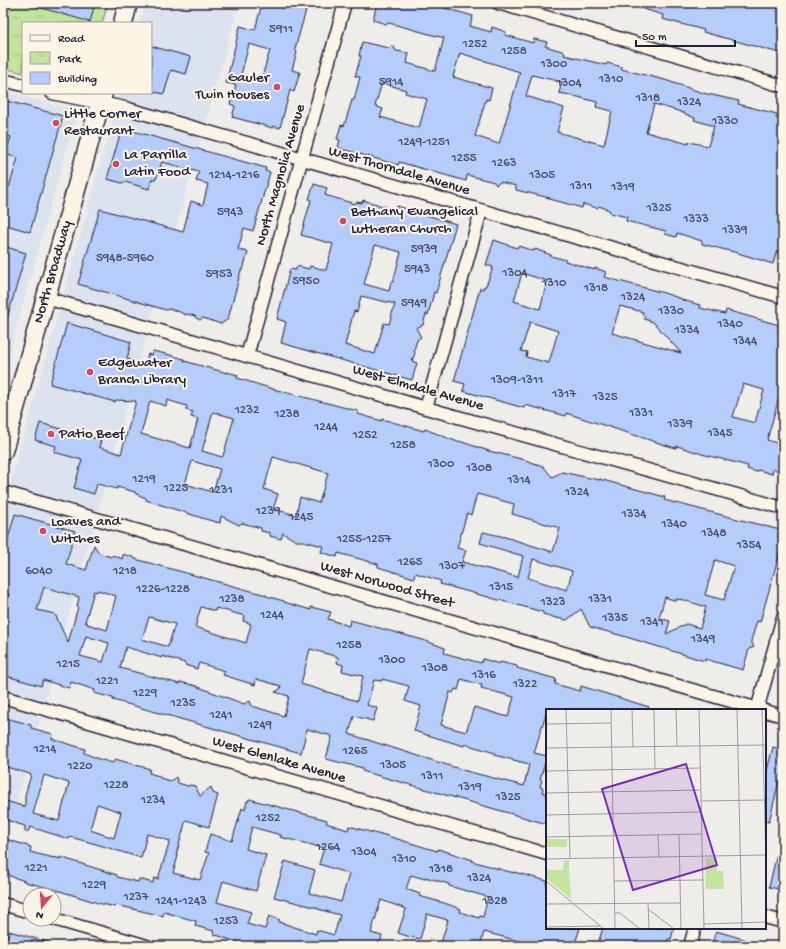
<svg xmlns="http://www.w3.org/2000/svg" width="786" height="949" font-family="'Gochi Hand',sans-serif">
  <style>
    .built { fill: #dde3ee }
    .park { fill: url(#park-tufts); stroke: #72836c }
    .building { fill: #b5cdfb; stroke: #22223b; fill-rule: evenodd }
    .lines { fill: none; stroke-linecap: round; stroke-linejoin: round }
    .street-casing { stroke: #22223b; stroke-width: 15 }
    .secondary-casing { stroke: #22223b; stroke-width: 21 }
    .street { stroke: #fcf5e5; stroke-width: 12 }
    .secondary { stroke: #fcf5e5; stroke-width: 18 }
    .poi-dot { fill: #d1495b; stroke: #fcf5e5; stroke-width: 1.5 }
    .labels { text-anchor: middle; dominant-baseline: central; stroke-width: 4; stroke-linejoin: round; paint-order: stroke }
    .number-label { font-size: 13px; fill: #474d6b }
    .poi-label { font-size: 15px; fill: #22223b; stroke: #fcf5e5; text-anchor: start }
    .street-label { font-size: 15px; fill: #22223b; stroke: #fcf5e5 }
    .inset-road { fill: none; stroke: #9c9ca3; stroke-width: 1 }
    .view { fill: #7b2cbf; fill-opacity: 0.15; stroke: #7b2cbf; stroke-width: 2 }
    .inset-edge { fill: none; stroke: #22223b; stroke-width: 2 }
  </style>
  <defs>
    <pattern id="park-tufts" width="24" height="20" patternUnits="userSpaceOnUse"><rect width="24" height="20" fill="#c2e49d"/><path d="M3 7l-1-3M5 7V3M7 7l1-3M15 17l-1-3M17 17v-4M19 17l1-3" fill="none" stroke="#a6c388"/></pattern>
  </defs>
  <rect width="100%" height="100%" fill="#eeede9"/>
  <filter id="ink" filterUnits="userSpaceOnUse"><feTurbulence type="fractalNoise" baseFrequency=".025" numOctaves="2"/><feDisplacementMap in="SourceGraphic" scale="8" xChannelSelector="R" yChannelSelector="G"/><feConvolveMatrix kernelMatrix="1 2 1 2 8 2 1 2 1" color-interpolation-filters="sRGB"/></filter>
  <g filter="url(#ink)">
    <path class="built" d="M 145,3 L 239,3 L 3,851 L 3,510 L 120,93 L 151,93 L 151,23 L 140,23 Z
      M 3,92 L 73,109 L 76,116 L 3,375 Z"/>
    <path class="park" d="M 3,3 L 108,3 L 102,23 L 23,23 L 23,73 L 3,68 Z"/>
    <path class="building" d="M 36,3 L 95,3 L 90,22 L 35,6 Z
      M 262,3 L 308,3 L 295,49 L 297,52 L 292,70 L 300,72 L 294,92 L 290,90 L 280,128 L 273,126 L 273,128 L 232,117 L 235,106 L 230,104 L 236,85 L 226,83 L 240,26 L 255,30 ZM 249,44 L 270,50 L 261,80 L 241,75 Z
      M 377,3 L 427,3 L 459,12 L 473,16 L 470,26 L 491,32 L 492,27 L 506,32 L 505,35 L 533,43 L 534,39 L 547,42 L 545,46 L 565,52 L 564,55 L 606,65 L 607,63 L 622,67 L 621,69 L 665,80 L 703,93 L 739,101 L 738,104 L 777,114 L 776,118 L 783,120 L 783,260 L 777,250 L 773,264 L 738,253 L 702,244 L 702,241 L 677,233 L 676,237 L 665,234 L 666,231 L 626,221 L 627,217 L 610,213 L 609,210 L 599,206 L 597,208 L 583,204 L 582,208 L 550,199 L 550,198 L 516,190 L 516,186 L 500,182 L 496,185 L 494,182 L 467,175 L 466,181 L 399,162 L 398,165 L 338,148 L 340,140 L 337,139 L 341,125 L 344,126 L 346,120 L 352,100 L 354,100 L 360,77 L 355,76 L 361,56 L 359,56 L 362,42 L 389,48 L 393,45 L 396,51 L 409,53 L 407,63 L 435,71 L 444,38 L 389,23 L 386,24 L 373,20 ZM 460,53 L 520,72 L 499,144 L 475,136 L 486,99 L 489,100 L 492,88 L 453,77 ZM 532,75 L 562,82 L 559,93 L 570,95 L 597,102 L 596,107 L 612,111 L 604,145 L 557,132 L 564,108 L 526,96 ZM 382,83 L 406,90 L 405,93 L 427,99 L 419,128 L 380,117 L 383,109 L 375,106 ZM 654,104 L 678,111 L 695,118 L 694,120 L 714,126 L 708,146 L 689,142 L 688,144 L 646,132 Z
      M 634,3 L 769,3 L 783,7 L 783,54 L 703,32 L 704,30 L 662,19 L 663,15 L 634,6 Z
      M 151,46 L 191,57 L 186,74 L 171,70 L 164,94 L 151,91 Z
      M 3,100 L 63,116 L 30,232 L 3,224 L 3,186 L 9,187 L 18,158 L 5,154 L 11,137 L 3,134 Z
      M 122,128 L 266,168 L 265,171 L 270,172 L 253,231 L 244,228 L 238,250 L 248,252 L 243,270 L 241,270 L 228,319 L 221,324 L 203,318 L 200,320 L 196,318 L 195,316 L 187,314 L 185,315 L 180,312 L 169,309 L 166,310 L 78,284 L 100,209 L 183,232 L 191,201 L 203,205 L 208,184 L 196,181 L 199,172 L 162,162 L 156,179 L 152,179 L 149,189 L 125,182 L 122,183 L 107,179 Z
      M 314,184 L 327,188 L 325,195 L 355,204 L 356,202 L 362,203 L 363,200 L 396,210 L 397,206 L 456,224 L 436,293 L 434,292 L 428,315 L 426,314 L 423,325 L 416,328 L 421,337 L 417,340 L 414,350 L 415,353 L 412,361 L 417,363 L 412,380 L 281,343 L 286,322 L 277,319 L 290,269 L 296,270 L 297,266 L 309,269 L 310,266 L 326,270 L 333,244 L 301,235 L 311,200 L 309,199 ZM 375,245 L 401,252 L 393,282 L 391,282 L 389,291 L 364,284 ZM 361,296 L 395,304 L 389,324 L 384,323 L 375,354 L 345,345 L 354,311 L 357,312 Z
      M 494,240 L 517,248 L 518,246 L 534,251 L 535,249 L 551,255 L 551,256 L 566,260 L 565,261 L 595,270 L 595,268 L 606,272 L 604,277 L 664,293 L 682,299 L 682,300 L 700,305 L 700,308 L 725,314 L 726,310 L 779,325 L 778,332 L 783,333 L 783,395 L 780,394 L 767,440 L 783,445 L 783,472 L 773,469 L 772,474 L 758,470 L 757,472 L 747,469 L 748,466 L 702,454 L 677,446 L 676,448 L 665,445 L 566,413 L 566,416 L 525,405 L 524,408 L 463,391 L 465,384 L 454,381 L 480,288 L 483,289 L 484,286 L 486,286 L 493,267 L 486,265 ZM 522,273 L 547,281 L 540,309 L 514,301 ZM 620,306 L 643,312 L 642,315 L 645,316 L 644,319 L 653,322 L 681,353 L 612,333 ZM 530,322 L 558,331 L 549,363 L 526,357 L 527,352 L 521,351 ZM 743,384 L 764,390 L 755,423 L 733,417 Z
      M 3,246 L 26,253 L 6,322 L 3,322 Z
      M 67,323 L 131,342 L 127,359 L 145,365 L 148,354 L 152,355 L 153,351 L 174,356 L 184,359 L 184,361 L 227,373 L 227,372 L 238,375 L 237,378 L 273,389 L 358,411 L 358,414 L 382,421 L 382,419 L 424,431 L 425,429 L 458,442 L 459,441 L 489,451 L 525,460 L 543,466 L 552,477 L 562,472 L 599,480 L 599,479 L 665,497 L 664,500 L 780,530 L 778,537 L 783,538 L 783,541 L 760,622 L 757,621 L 751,641 L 754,647 L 749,649 L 743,670 L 705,659 L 705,661 L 623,636 L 590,627 L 581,609 L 567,620 L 556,618 L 543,614 L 543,612 L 440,584 L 441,581 L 415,573 L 414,578 L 378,567 L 378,564 L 338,553 L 337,557 L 321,552 L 323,546 L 303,541 L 296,541 L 283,533 L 281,539 L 270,536 L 270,533 L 261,531 L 261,528 L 242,523 L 239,525 L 221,516 L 220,523 L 205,519 L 146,500 L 146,498 L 136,494 L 135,492 L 117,487 L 117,489 L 97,484 L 94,494 L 74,488 L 82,460 L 54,452 L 56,446 L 35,440 L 40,423 L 101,440 L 99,447 L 121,454 L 136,401 L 116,400 L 115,402 L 50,384 ZM 167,400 L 187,406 L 186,410 L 193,412 L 191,417 L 198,419 L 190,448 L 141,434 L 150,401 L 166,406 ZM 213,412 L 234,418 L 223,456 L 222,457 L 202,451 ZM 273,457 L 328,473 L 319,503 L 300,497 L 296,515 L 273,509 L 278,494 L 264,489 ZM 192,461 L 220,469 L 213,492 L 185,484 ZM 477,494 L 514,504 L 512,514 L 560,528 L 553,552 L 505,537 L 483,532 L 480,543 L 523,556 L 518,577 L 462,562 L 466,550 L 457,548 L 467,513 L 471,515 ZM 533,559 L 572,571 L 567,590 L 528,578 ZM 715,560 L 734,566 L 724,600 L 705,595 ZM 665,597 L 676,601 L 676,599 L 684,600 L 706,607 L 700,628 L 686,624 L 666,634 L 670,621 L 659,618 Z
      M 15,514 L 75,531 L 66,564 L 86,570 L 94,545 L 99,553 L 111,557 L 113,555 L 122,559 L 123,554 L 135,558 L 135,559 L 266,595 L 266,596 L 284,601 L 284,602 L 311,610 L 311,607 L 331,612 L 328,619 L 349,626 L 350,620 L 423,640 L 445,648 L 444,653 L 481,663 L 483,659 L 499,664 L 500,662 L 517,666 L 517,668 L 556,679 L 555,684 L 580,691 L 581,686 L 649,707 L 648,710 L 547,710 L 534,753 L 547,756 L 540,780 L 542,780 L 540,787 L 543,788 L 542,792 L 547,794 L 547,824 L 362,771 L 363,768 L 326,759 L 332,736 L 307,729 L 301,753 L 113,700 L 113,698 L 94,693 L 95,690 L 71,682 L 69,688 L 43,680 L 41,686 L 3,675 L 3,616 L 9,594 L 3,592 L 3,556 ZM 44,587 L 79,597 L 77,607 L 78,607 L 68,643 L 55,614 L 37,610 ZM 98,590 L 116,596 L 107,630 L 87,624 L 87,622 L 85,622 L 94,591 L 97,592 ZM 201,607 L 215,611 L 216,608 L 245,616 L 243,621 L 251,624 L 246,643 L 195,627 ZM 149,617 L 175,624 L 168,647 L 142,639 ZM 86,636 L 109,643 L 103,662 L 80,656 ZM 126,647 L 162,658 L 162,656 L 185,663 L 185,665 L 197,669 L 199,663 L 225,671 L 223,675 L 255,685 L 256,679 L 281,686 L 280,689 L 275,692 L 289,696 L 284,716 L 252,706 L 250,701 L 244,704 L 193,685 L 180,682 L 180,684 L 120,668 ZM 310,649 L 338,657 L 337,663 L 343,665 L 342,671 L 363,676 L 357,701 L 301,684 ZM 382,679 L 409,686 L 405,701 L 421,706 L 414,731 L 464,746 L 465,744 L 495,753 L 494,755 L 529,764 L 524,786 L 466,771 L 349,734 L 354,716 L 373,721 L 377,708 L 367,705 L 374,680 L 382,681 ZM 461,679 L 482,685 L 481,688 L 514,697 L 508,717 L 474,707 L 466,732 L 441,725 L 450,692 L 453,693 L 455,689 L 458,690 Z
      M 3,717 L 31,725 L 31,728 L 53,734 L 52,739 L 85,749 L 84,753 L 99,759 L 113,763 L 115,759 L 150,769 L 149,773 L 159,776 L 160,778 L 171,781 L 176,777 L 178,783 L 188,786 L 190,785 L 195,786 L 200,796 L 211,787 L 213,793 L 218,795 L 209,827 L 186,820 L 176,855 L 178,856 L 173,873 L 200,880 L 209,853 L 205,852 L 210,834 L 232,841 L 242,808 L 245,810 L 247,801 L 248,802 L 249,799 L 327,820 L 326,823 L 348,830 L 349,826 L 381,835 L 381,834 L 437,851 L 438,849 L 454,854 L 473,860 L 472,861 L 499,869 L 514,873 L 514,872 L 547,881 L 547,928 L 580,928 L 574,946 L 538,946 L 484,932 L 480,946 L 440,946 L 448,920 L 427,914 L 420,939 L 407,936 L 398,933 L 406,909 L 381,900 L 371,933 L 382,936 L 379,946 L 249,946 L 213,934 L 214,931 L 195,926 L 196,921 L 164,912 L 163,916 L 116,905 L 115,907 L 98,903 L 60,891 L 25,882 L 25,881 L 10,876 L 3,863 L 3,838 L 31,847 L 30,852 L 54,858 L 54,857 L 60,859 L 60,857 L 117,875 L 117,877 L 138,882 L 139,879 L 153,883 L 154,878 L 158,879 L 170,841 L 147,834 L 141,858 L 96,844 L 70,837 L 69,839 L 30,827 L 28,832 L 25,832 L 25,826 L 3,819 L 3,800 L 25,807 L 25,795 L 31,775 L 30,774 L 3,766 ZM 44,775 L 69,783 L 59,821 L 33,814 ZM 97,804 L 121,812 L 114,838 L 90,830 ZM 252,827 L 281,835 L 280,837 L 324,848 L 319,864 L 349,874 L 341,902 L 309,893 L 315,870 L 285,861 L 274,897 L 318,908 L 318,909 L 340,915 L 334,935 L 317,930 L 316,934 L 279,922 L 280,920 L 269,916 L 265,929 L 247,924 L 251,912 L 217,902 L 223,881 L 256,891 L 266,855 L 246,849 ZM 411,875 L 425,879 L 425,877 L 449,884 L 449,886 L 488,897 L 483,917 L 480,916 L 479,918 L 460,912 L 461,909 L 444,903 L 419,896 L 420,894 L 406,889 Z
      M 773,747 L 783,750 L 783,782 L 779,781 L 769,822 L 765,821 L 765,778 Z
      M 779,845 L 783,845 L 783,890 L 769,887 Z
      M 603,928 L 674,928 L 671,939 L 668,939 L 666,946 L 640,946 L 624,942 L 624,946 L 597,946 Z
      M 9,931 L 51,943 L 50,946 L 4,946 Z
      M 716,931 L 757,943 L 757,946 L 718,946 L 712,944 Z"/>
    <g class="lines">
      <defs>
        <path id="street" d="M 498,3 L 783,86
          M 3,80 L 23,85
          M 52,93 L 125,108 L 783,297
          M 46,298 L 426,408 L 783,508
          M 247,356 L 345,3
          M 426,408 L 481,211
          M 3,492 L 762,710
          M 3,697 L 547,854
          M 757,710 L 783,617
          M 765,711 L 783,716
          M 3,904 L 30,912
          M 765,917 L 783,922
          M 54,919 L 147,946
          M 690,946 L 695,928"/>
        <path id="secondary" d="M 123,23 L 128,3
          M 3,451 L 103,93"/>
      </defs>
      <use href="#street" class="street-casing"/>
      <use href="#secondary" class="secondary-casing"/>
      <use href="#street" class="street"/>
      <use href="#secondary" class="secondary"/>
    </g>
  </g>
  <g class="poi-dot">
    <circle cx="277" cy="87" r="4"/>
    <circle cx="56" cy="123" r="4"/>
    <circle cx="116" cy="164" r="4"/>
    <circle cx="343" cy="221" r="4"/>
    <circle cx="90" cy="372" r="4"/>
    <circle cx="51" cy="434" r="4"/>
    <circle cx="43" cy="531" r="4"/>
  </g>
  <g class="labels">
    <g class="number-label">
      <text x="281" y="29">5911</text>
      <text x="475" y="44">1252</text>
      <text x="514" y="51">1258</text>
      <text x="554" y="64">1300</text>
      <text x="611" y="79">1310</text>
      <text x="391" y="82">5914</text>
      <text x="569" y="83">1304</text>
      <text x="648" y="98">1318</text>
      <text x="689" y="102">1324</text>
      <text x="725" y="121">1330</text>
      <text x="424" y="142">1249-1251</text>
      <text x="464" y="158">1255</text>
      <text x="504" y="163">1263</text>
      <text x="234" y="175">1214-1216</text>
      <text x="542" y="175">1305</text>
      <text x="581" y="186">1311</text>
      <text x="623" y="187">1319</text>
      <text x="659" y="208">1325</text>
      <text x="230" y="212">5943</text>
      <text x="696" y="219">1333</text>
      <text x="735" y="230">1339</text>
      <text x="424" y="249">5939</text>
      <text x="125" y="258">5948-5960</text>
      <text x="417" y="269">5943</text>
      <text x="515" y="273">1304</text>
      <text x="219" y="274">5953</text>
      <text x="306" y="281">5950</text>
      <text x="554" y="283">1310</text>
      <text x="596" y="288">1318</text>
      <text x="633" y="297">1324</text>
      <text x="414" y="303">5949</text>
      <text x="671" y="311">1330</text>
      <text x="730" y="324">1340</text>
      <text x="687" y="330">1334</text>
      <text x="745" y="341">1344</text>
      <text x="517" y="380">1309-1311</text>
      <text x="564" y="394">1317</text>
      <text x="605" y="397">1325</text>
      <text x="247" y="410">1232</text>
      <text x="641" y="413">1331</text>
      <text x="287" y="414">1238</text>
      <text x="680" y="424">1339</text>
      <text x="326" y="427">1244</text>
      <text x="720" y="433">1345</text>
      <text x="365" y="435">1252</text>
      <text x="403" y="445">1258</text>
      <text x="441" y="464">1300</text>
      <text x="479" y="468">1308</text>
      <text x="144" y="479">1219</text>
      <text x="519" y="480">1314</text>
      <text x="176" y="488">1225</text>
      <text x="221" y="490">1231</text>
      <text x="577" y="492">1324</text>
      <text x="268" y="511">1239</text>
      <text x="634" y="514">1334</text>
      <text x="301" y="517">1245</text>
      <text x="674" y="524">1340</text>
      <text x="714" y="533">1348</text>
      <text x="364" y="539">1255-1257</text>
      <text x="749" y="545">1354</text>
      <text x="410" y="562">1265</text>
      <text x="452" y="566">1307</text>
      <text x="39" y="571">6040</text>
      <text x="125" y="571">1218</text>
      <text x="501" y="587">1315</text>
      <text x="163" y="589">1226-1228</text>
      <text x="232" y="599">1238</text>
      <text x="600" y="599">1331</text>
      <text x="553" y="602">1323</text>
      <text x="272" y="615">1244</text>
      <text x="615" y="618">1335</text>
      <text x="652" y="622">1341</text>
      <text x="703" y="639">1349</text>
      <text x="349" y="645">1258</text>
      <text x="392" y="660">1300</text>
      <text x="68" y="664">1215</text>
      <text x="435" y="668">1308</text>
      <text x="484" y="675">1316</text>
      <text x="107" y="681">1221</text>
      <text x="525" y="684">1322</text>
      <text x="145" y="693">1229</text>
      <text x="183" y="703">1235</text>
      <text x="221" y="715">1241</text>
      <text x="260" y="725">1249</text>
      <text x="45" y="749">1214</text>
      <text x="355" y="751">1265</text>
      <text x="393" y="765">1305</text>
      <text x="80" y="766">1220</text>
      <text x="432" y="776">1311</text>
      <text x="116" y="785">1228</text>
      <text x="470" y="787">1319</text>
      <text x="508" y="797">1325</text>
      <text x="153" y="800">1234</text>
      <text x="268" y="818">1252</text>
      <text x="328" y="847">1264</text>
      <text x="364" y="852">1304</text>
      <text x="404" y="859">1310</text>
      <text x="36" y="868">1221</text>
      <text x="441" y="869">1318</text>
      <text x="479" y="878">1324</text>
      <text x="94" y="885">1229</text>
      <text x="136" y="897">1237</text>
      <text x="181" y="901">1241-1243</text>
      <text x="495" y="901">1328</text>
      <text x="226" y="921">1253</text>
    </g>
    <g class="poi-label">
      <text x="269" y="78" text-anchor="end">Gauler<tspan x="269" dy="17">Twin Houses</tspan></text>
      <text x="64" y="114">Little Corner<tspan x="64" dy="17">Restaurant</tspan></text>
      <text x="124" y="155">La Parrilla<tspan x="124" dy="17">Latin Food</tspan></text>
      <text x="351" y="212">Bethany Evangelical<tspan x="351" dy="17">Lutheran Church</tspan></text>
      <text x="98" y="363">Edgewater<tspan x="98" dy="17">Branch Library</tspan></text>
      <text x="59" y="434">Patio Beef</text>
      <text x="51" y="522">Loaves and<tspan x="51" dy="17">Witches</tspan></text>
    </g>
    <g class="street-label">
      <text transform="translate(399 171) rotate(16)">West Thorndale Avenue</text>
      <text transform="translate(281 175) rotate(-74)">North Magnolia Avenue</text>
      <text transform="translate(53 272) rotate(-74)">North Broadway</text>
      <text transform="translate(418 388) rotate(16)">West Elmdale Avenue</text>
      <text transform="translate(387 585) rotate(16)">West Norwood Street</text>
      <text transform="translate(279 760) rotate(16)">West Glenlake Avenue</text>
    </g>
  </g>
  <g transform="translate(546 709)">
    <rect width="220" height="220" fill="#eeede9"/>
    <path d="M 0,130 L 21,130 L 21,138 L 0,138 ZM 171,148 L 171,162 L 177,162 L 178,180 L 160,180 L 159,149 ZM 23,151 L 23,161 L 25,190 L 0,169 L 0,159 L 3,161 L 17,161 L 18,152 Z" fill="#c2e49d"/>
    <path class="inset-road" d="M 20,0 L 24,149M 65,0 L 69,220M 86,0 L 87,38M 108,0 L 109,60M 130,0 L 131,37M 153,0 L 158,220M 191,0 L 196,220M 216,0 L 220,152M 0,15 L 65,14M 0,39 L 220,36M 0,62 L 155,59M 0,84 L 155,81M 155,92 L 220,91M 0,106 L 155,103M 112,126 L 113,149M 133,126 L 135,220M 0,128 L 156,125M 0,150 L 220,146M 0,172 L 58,220M 68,172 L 157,171M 102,194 L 103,220M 0,195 L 135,194M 102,200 L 128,220M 69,204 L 74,204 L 94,220M 158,215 L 220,213M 0,218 L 54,217"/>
    <path class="view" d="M 140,55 L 171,156 L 87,181 L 56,80 Z"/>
    <rect width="220" height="220" class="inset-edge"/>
  </g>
  <rect width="786" height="949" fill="none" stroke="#fcf5e5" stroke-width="16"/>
  <rect x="8" y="8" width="770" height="933" fill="none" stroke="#22223b" stroke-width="1.5" filter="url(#ink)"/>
  <rect x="22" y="22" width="130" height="72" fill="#fcf5e5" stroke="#a5a1a1"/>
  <rect x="30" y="35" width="20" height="6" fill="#fcf5e5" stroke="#a5a1a1"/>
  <text x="58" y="42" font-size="12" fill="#22223b">Road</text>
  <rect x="30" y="52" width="20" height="12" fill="url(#park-tufts)" stroke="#a5a1a1"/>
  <text x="58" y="62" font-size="12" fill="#22223b">Park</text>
  <rect x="30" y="72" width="20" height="12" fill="#b5cdfb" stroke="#a5a1a1"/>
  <text x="58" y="82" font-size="12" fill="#22223b">Building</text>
  <g transform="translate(42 907) rotate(197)"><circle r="19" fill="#fcf5e5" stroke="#a5a1a1"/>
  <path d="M0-3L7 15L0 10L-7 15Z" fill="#d1495b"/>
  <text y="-6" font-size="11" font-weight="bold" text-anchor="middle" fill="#22223b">N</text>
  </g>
  <path d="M636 40v6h99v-6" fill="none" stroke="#22223b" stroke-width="2"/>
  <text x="642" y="40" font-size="12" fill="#22223b" stroke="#fcf5e5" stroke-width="3" paint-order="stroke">50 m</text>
</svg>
